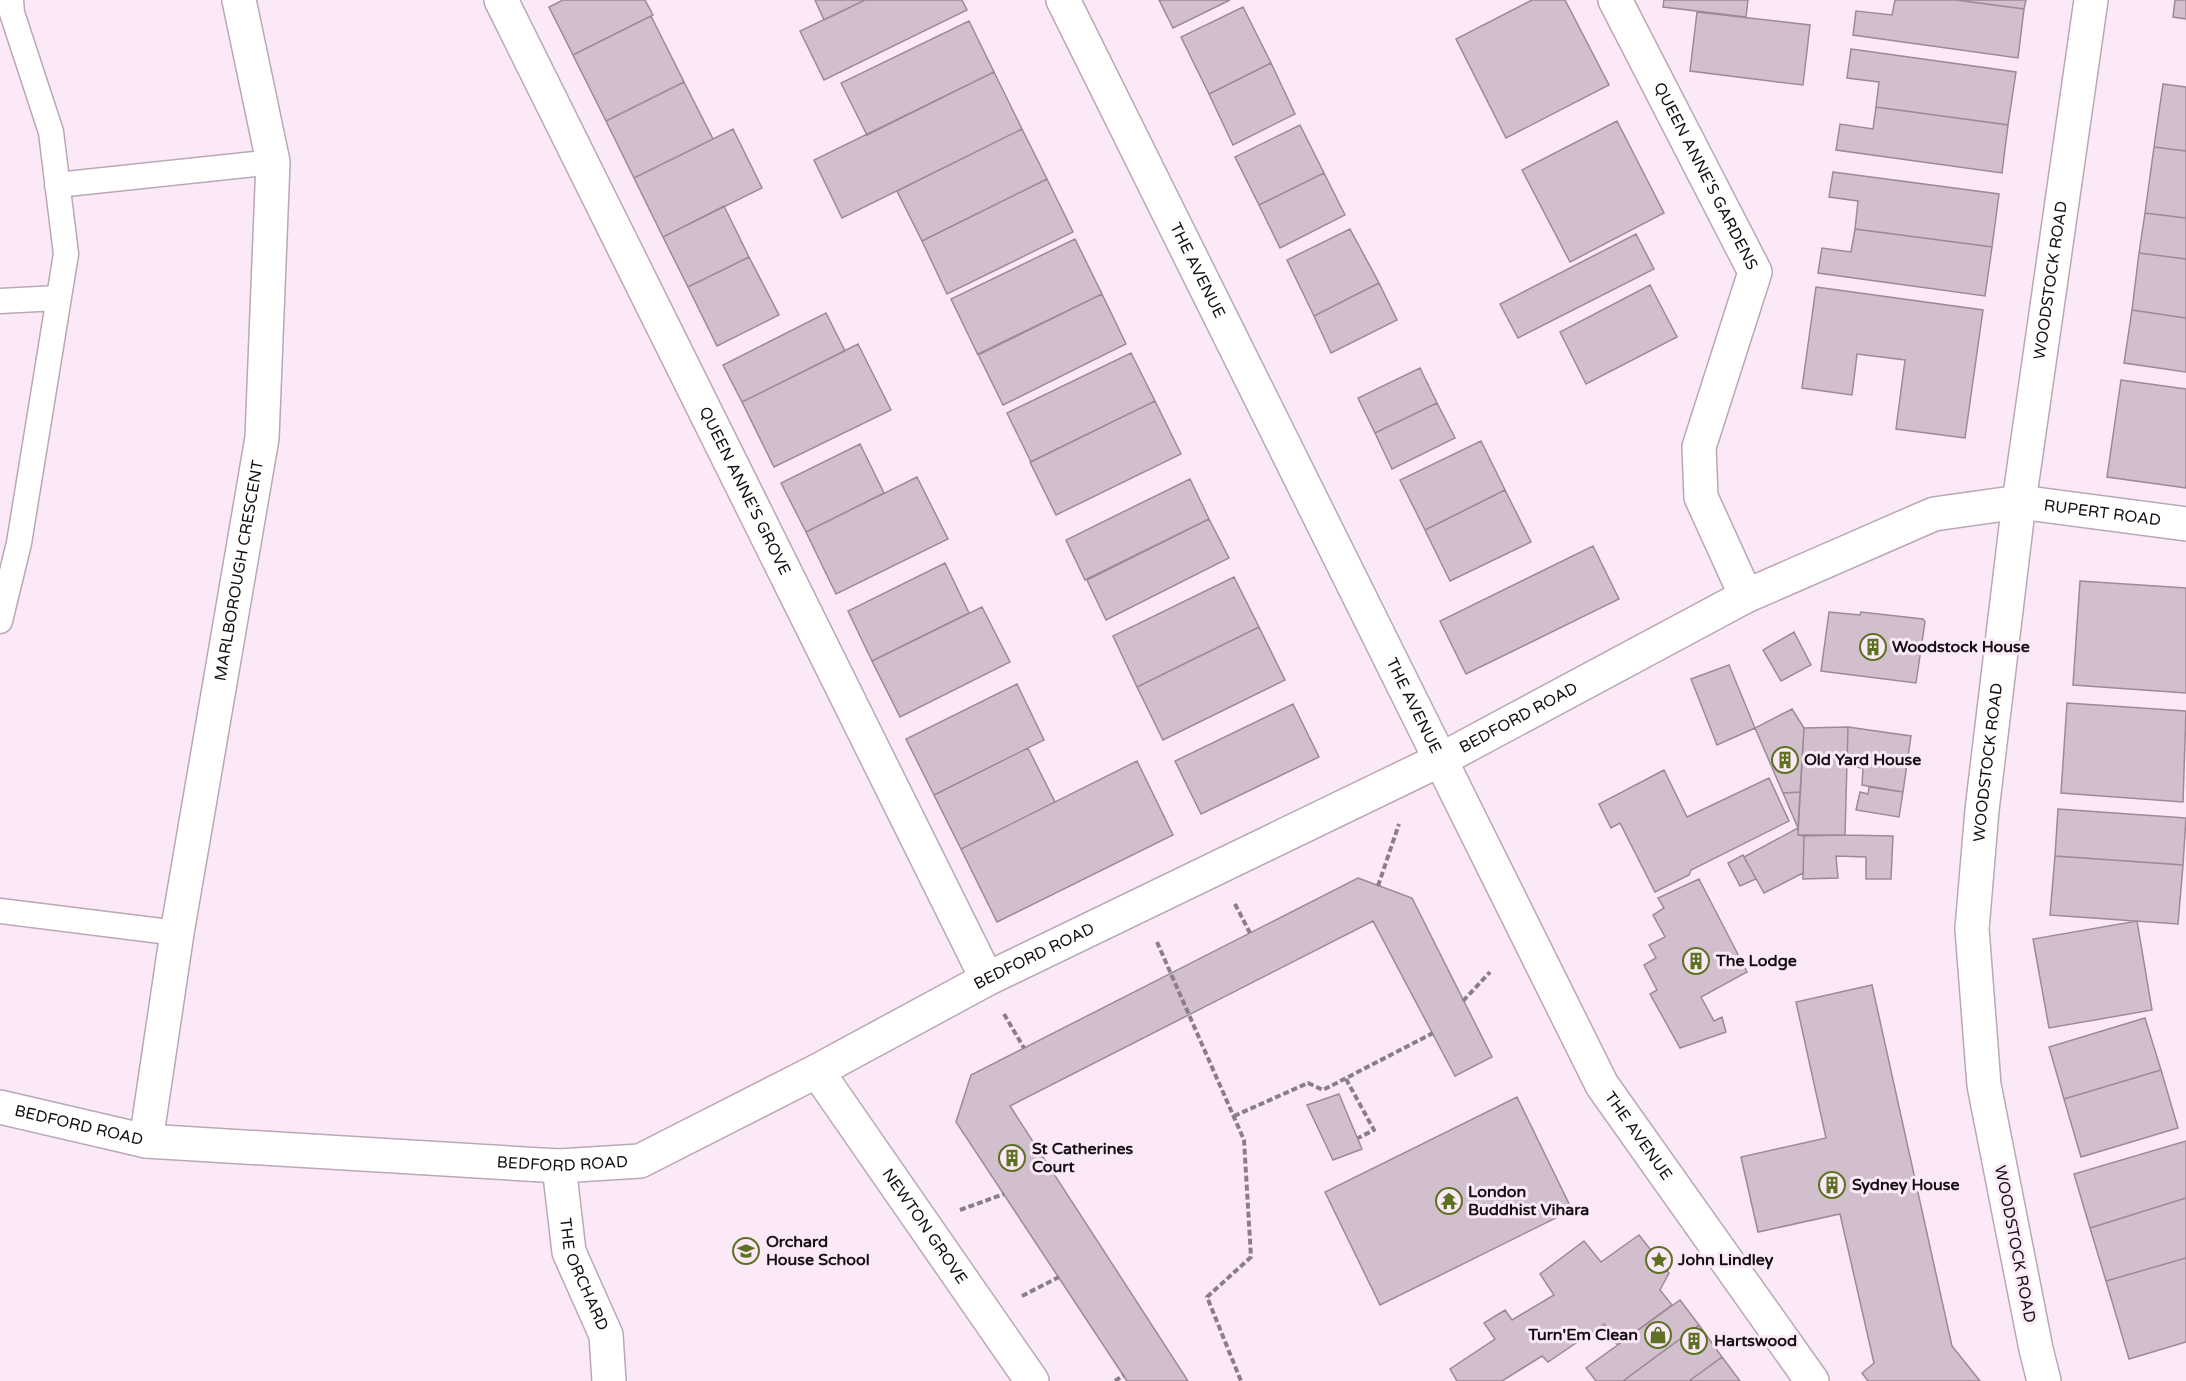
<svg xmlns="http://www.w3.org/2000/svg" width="2186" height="1381" font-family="'Varela Round',sans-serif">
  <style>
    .building { fill: #d2bfce; stroke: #9b8a97; stroke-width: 1.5 }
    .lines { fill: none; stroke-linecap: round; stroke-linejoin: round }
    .service-casing { stroke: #b9a8b5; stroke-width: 27 }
    .minor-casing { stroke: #b9a8b5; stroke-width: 36 }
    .secondary-casing { stroke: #b9a8b5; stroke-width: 36 }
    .path { stroke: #8a7e88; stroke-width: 4; stroke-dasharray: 6 3; stroke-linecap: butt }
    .service { stroke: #fff; stroke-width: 24 }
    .minor { stroke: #fff; stroke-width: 33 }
    .secondary { stroke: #fff; stroke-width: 33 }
    .labels { text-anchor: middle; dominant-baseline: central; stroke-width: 6; stroke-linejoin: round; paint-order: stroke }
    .street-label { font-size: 16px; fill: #150f14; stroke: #fce9f8 }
    .poi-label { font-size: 16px; font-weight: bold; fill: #150f14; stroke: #fce9f8; text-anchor: start }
  </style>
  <rect width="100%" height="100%" fill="#fce9f8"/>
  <path class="building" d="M 563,0 L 645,0 L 653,15 L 573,55 L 549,7 Z
    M 815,0 L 865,0 L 824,20 Z
    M 865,0 L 962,0 L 967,10 L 824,80 L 800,31 Z
    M 1159,0 L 1230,0 L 1173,28 Z
    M 1532,0 L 1565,0 L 1609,85 L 1506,138 L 1456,39 Z
    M 1664,0 L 1748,0 L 1746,17 L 1663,7 Z
    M 1895,0 L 1956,0 L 2024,9 L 2018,58 L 1853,35 L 1856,11 L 1892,15 Z
    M 1956,0 L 2026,0 L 2024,9 Z
    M 2175,0 L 2186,0 L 2186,19 L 2173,17 Z
    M 1243,7 L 1271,63 L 1209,94 L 1181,37 Z
    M 1697,12 L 1810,25 L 1803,85 L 1690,71 Z
    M 651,16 L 684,82 L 606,121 L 573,55 Z
    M 969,21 L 994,72 L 867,135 L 841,83 Z
    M 1851,49 L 2016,72 L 2008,125 L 1876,107 L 1879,82 L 1847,78 Z
    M 1271,63 L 1295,114 L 1233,145 L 1209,94 Z
    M 994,72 L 1022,129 L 842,218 L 814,160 Z
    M 684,82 L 713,139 L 634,178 L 606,121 Z
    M 2163,84 L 2186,87 L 2186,151 L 2154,147 Z
    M 1876,107 L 2008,125 L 2002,173 L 1836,150 L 1840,124 L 1873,129 Z
    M 1617,121 L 1664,213 L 1570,262 L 1522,170 Z
    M 1300,125 L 1324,173 L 1259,205 L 1235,157 Z
    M 733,129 L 762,188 L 663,237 L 634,178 Z
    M 1022,129 L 1047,179 L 922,241 L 897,191 Z
    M 2154,147 L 2186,151 L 2186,218 L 2145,213 Z
    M 1833,172 L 1999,194 L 1992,247 L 1855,229 L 1858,201 L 1829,197 Z
    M 1324,173 L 1345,215 L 1280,248 L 1259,205 Z
    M 1047,179 L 1073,232 L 947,294 L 922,241 Z
    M 724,206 L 749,257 L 688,287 L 663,237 Z
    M 2145,213 L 2186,218 L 2186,259 L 2139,253 Z
    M 1350,229 L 1379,283 L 1314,316 L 1287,260 Z
    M 1855,229 L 1992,247 L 1985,296 L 1818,273 L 1822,248 L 1851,252 Z
    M 1636,234 L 1654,269 L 1518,338 L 1500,304 Z
    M 1075,239 L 1102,294 L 978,355 L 951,299 Z
    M 2139,253 L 2186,259 L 2186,318 L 2132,310 Z
    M 749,257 L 779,315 L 717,346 L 688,287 Z
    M 1379,283 L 1397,320 L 1331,353 L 1314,316 Z
    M 1650,285 L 1677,337 L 1586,384 L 1560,332 Z
    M 1816,287 L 1983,310 L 1965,438 L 1896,429 L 1905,360 L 1857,354 L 1852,395 L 1802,388 Z
    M 1102,294 L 1126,344 L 1003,405 L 978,354 Z
    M 2132,310 L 2186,318 L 2186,372 L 2124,363 Z
    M 826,313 L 845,351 L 742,402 L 723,365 Z
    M 858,344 L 891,410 L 774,467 L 742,402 Z
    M 1131,353 L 1155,401 L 1031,462 L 1007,413 Z
    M 1420,368 L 1437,403 L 1375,433 L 1358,398 Z
    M 2121,380 L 2186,389 L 2186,488 L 2107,477 Z
    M 1155,401 L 1181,454 L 1056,515 L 1030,462 Z
    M 1437,403 L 1455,438 L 1392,469 L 1375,433 Z
    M 1481,441 L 1505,490 L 1425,530 L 1400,480 Z
    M 860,444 L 884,493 L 806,532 L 781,483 Z
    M 917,477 L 948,539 L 836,594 L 806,532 Z
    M 1190,479 L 1209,519 L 1085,580 L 1066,540 Z
    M 1505,490 L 1531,542 L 1450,581 L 1425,530 Z
    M 1209,519 L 1229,558 L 1106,620 L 1087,580 Z
    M 1593,546 L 1619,599 L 1466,674 L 1440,621 Z
    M 945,563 L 969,613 L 872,661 L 848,611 Z
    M 1234,577 L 1259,627 L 1137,687 L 1113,636 Z
    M 2080,581 L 2186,588 L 2186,693 L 2073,685 Z
    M 982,607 L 1010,662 L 900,717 L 872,661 Z
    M 1829,612 L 1860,615 L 1861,612 L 1923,619 L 1925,622 L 1916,683 L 1821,671 Z
    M 1259,627 L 1285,680 L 1163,740 L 1137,687 Z
    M 1794,632 L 1811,665 L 1781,681 L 1763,650 Z
    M 1729,665 L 1755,728 L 1717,745 L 1691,679 Z
    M 1017,684 L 1044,740 L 934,795 L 906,739 Z
    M 2067,703 L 2186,711 L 2183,802 L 2061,793 Z
    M 1293,704 L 1319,757 L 1201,814 L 1175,761 Z
    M 1792,709 L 1804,728 L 1800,792 L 1783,793 L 1755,728 Z
    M 1848,727 L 1845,835 L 1798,835 L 1804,728 Z
    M 1848,727 L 1911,736 L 1903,792 L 1862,785 L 1863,768 L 1847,766 Z
    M 1028,748 L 1055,802 L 961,849 L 934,795 Z
    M 1137,761 L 1173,835 L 997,922 L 961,849 Z
    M 1664,770 L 1687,817 L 1769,778 L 1789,821 L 1691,870 L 1689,875 L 1655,892 L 1620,823 L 1611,828 L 1599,804 Z
    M 1869,787 L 1903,792 L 1899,817 L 1856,810 L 1860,792 L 1868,794 Z
    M 1800,792 L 1798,828 L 1783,793 Z
    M 2058,809 L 2186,818 L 2183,865 L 2055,856 Z
    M 1798,828 L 1798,835 L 1804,836 L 1803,873 L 1764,893 L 1744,857 Z
    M 1845,835 L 1893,836 L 1891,879 L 1866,879 L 1866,857 L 1836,856 L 1838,878 L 1803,879 L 1804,836 Z
    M 1743,855 L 1756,879 L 1740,886 L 1728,863 Z
    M 2055,856 L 2183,865 L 2178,924 L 2050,915 Z
    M 1358,878 L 1412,898 L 1492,1057 L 1455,1076 L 1373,921 L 1010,1106 L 1188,1381 L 1127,1381 L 956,1122 L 971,1075 Z
    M 1699,879 L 1747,972 L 1701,997 L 1714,1021 L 1722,1017 L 1726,1032 L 1680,1048 L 1650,994 L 1657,990 L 1644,965 L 1656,958 L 1649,945 L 1665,937 L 1653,915 L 1664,908 L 1658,898 Z
    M 2137,921 L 2152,1010 L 2049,1028 L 2033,939 Z
    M 1872,985 L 1952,1346 L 1980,1381 L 1868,1381 L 1862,1373 L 1874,1363 L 1840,1214 L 1758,1232 L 1741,1157 L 1826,1138 L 1796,1002 Z
    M 2145,1018 L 2161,1070 L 2064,1099 L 2049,1047 Z
    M 2161,1070 L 2178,1128 L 2081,1157 L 2064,1099 Z
    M 1339,1094 L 1362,1149 L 1333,1160 L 1307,1105 Z
    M 1517,1097 L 1572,1210 L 1380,1305 L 1325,1192 Z
    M 2186,1141 L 2186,1198 L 2090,1228 L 2074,1174 Z
    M 2186,1198 L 2186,1258 L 2106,1281 L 2090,1228 Z
    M 1639,1235 L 1669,1273 L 1660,1290 L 1672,1305 L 1617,1345 L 1604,1324 L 1548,1362 L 1542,1356 L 1502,1381 L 1457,1381 L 1450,1369 L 1495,1339 L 1484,1323 L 1505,1310 L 1512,1320 L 1554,1295 L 1540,1274 L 1584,1241 L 1601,1262 Z
    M 2186,1258 L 2186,1342 L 2129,1359 L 2106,1281 Z
    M 1680,1300 L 1699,1325 L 1623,1381 L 1596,1381 L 1586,1368 Z
    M 1699,1325 L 1722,1357 L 1689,1381 L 1623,1381 Z
    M 1722,1357 L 1740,1381 L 1689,1381 Z"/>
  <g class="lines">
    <defs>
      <path id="service" d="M 57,185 L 273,162
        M 0,301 L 58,298
        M 0,621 L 19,543 L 66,254 L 51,132 L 12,13 L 11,0
        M 0,911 L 177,933"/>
      <g id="minor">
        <path id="s1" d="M 501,0 L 987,979"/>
        <path id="s2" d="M 1615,0 L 1755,272 L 1699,447 L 1701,497 L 1746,596"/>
        <path id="s3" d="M 817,1071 L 1032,1381"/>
        <path id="s4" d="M 0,1107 L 146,1141 L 559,1166 L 640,1161 L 817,1071 L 987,979 L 1440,760 L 1746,596 L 1934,514 L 2019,502 L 2186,524"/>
        <path id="s5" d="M 146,1141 L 177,933 L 262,438 L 273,162 L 239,0"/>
        <path id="s6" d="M 559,1166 L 569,1252 L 606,1335 L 609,1381"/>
        <path id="s7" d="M 2044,1381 L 2036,1349 L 1984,1085 L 1972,929 L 1982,810 L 2019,502 L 2091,0"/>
      </g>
      <g id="secondary">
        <path id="s8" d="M 1063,0 L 1602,1085 L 1812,1381"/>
      </g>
    </defs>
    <use href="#service" class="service-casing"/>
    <use href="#minor" class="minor-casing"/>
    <use href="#secondary" class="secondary-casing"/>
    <path class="path" d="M 1378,886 L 1399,824
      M 1235,904 L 1250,933
      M 1157,942 L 1244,1140 L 1251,1257 L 1207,1297 L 1241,1381
      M 1463,1001 L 1490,972
      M 1004,1014 L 1024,1048
      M 1346,1079 L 1374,1130 L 1358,1138
      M 1234,1116 L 1308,1083 L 1323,1090 L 1433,1033
      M 960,1210 L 1004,1194
      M 1022,1296 L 1059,1277
      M 1115,1381 L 1124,1375"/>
    <use href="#service" class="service"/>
    <use href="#minor" class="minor"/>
    <use href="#secondary" class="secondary"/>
  </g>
  <defs>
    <symbol id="building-ring" viewBox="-11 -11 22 22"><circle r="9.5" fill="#fce9f8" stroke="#5c7222" stroke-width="1.5"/><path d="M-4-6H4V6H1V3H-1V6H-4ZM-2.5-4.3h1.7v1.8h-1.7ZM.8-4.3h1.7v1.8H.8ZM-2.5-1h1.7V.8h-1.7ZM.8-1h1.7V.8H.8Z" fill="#5c7222"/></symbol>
    <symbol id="temple-ring" viewBox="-11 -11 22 22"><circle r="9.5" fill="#fce9f8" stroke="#5c7222" stroke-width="1.5"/><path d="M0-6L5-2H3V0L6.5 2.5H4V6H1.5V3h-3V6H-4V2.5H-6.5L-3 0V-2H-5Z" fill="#5c7222"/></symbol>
    <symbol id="school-ring" viewBox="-11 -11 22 22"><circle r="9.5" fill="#fce9f8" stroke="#5c7222" stroke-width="1.5"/><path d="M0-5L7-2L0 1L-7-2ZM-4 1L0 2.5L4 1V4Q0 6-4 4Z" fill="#5c7222"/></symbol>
    <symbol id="sight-ring" viewBox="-11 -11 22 22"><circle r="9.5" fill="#fce9f8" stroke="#5c7222" stroke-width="1.5"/><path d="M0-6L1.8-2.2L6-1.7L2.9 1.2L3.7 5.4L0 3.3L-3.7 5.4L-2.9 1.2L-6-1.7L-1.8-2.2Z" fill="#5c7222"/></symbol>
    <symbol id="shop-ring" viewBox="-11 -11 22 22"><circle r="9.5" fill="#fce9f8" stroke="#5c7222" stroke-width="1.5"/><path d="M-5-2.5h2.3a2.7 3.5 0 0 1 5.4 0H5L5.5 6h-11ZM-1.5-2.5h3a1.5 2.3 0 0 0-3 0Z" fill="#5c7222"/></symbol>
  </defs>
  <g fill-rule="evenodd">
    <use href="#building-ring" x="1858" y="632" width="30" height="30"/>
    <use href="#building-ring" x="1770" y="745" width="30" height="30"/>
    <use href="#building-ring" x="1681" y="946" width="30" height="30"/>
    <use href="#building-ring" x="997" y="1143" width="30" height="30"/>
    <use href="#building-ring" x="1817" y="1170" width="30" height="30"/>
    <use href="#temple-ring" x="1434" y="1186" width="30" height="30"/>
    <use href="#school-ring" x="731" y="1236" width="30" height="30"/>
    <use href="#sight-ring" x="1644" y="1245" width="30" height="30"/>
    <use href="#shop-ring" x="1643" y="1320" width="30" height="30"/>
    <use href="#building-ring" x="1679" y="1326" width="30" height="30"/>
  </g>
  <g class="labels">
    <g class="street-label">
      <text stroke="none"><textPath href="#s2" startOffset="198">QUEEN ANNE'S GARDENS</textPath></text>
      <text stroke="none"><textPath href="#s8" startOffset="302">THE AVENUE</textPath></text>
      <text stroke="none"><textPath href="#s7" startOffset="1112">WOODSTOCK ROAD</textPath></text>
      <text stroke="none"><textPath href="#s1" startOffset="548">QUEEN ANNE'S GROVE</textPath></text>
      <text stroke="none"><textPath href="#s4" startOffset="2262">RUPERT ROAD</textPath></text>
      <text stroke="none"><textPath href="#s5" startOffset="578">MARLBOROUGH CRESCENT</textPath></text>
      <text stroke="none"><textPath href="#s8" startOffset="788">THE AVENUE</textPath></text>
      <text stroke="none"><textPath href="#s4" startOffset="1629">BEDFORD ROAD</textPath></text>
      <text stroke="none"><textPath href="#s7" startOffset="626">WOODSTOCK ROAD</textPath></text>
      <text stroke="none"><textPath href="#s4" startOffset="1089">BEDFORD ROAD</textPath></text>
      <text stroke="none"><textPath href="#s4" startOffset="81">BEDFORD ROAD</textPath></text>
      <text stroke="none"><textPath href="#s8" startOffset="1274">THE AVENUE</textPath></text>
      <text stroke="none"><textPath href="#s4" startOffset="567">BEDFORD ROAD</textPath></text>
      <text stroke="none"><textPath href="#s3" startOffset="189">NEWTON GROVE</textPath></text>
      <text transform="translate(2015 1244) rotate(79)">WOODSTOCK ROAD</text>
      <text stroke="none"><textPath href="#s6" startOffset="112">THE ORCHARD</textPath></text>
    </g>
    <g class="poi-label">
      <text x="1892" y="647">Woodstock House</text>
      <text x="1804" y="760">Old Yard House</text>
      <text x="1716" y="961">The Lodge</text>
      <text x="1032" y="1149">St Catherines<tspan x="1032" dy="18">Court</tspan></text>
      <text x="1852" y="1185">Sydney House</text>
      <text x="1468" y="1192">London<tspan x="1468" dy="18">Buddhist Vihara</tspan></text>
      <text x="766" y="1242">Orchard<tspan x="766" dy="18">House School</tspan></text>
      <text x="1678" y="1260">John Lindley</text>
      <text x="1638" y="1335" text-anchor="end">Turn'Em Clean</text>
      <text x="1714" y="1341">Hartswood</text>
    </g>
  </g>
</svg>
